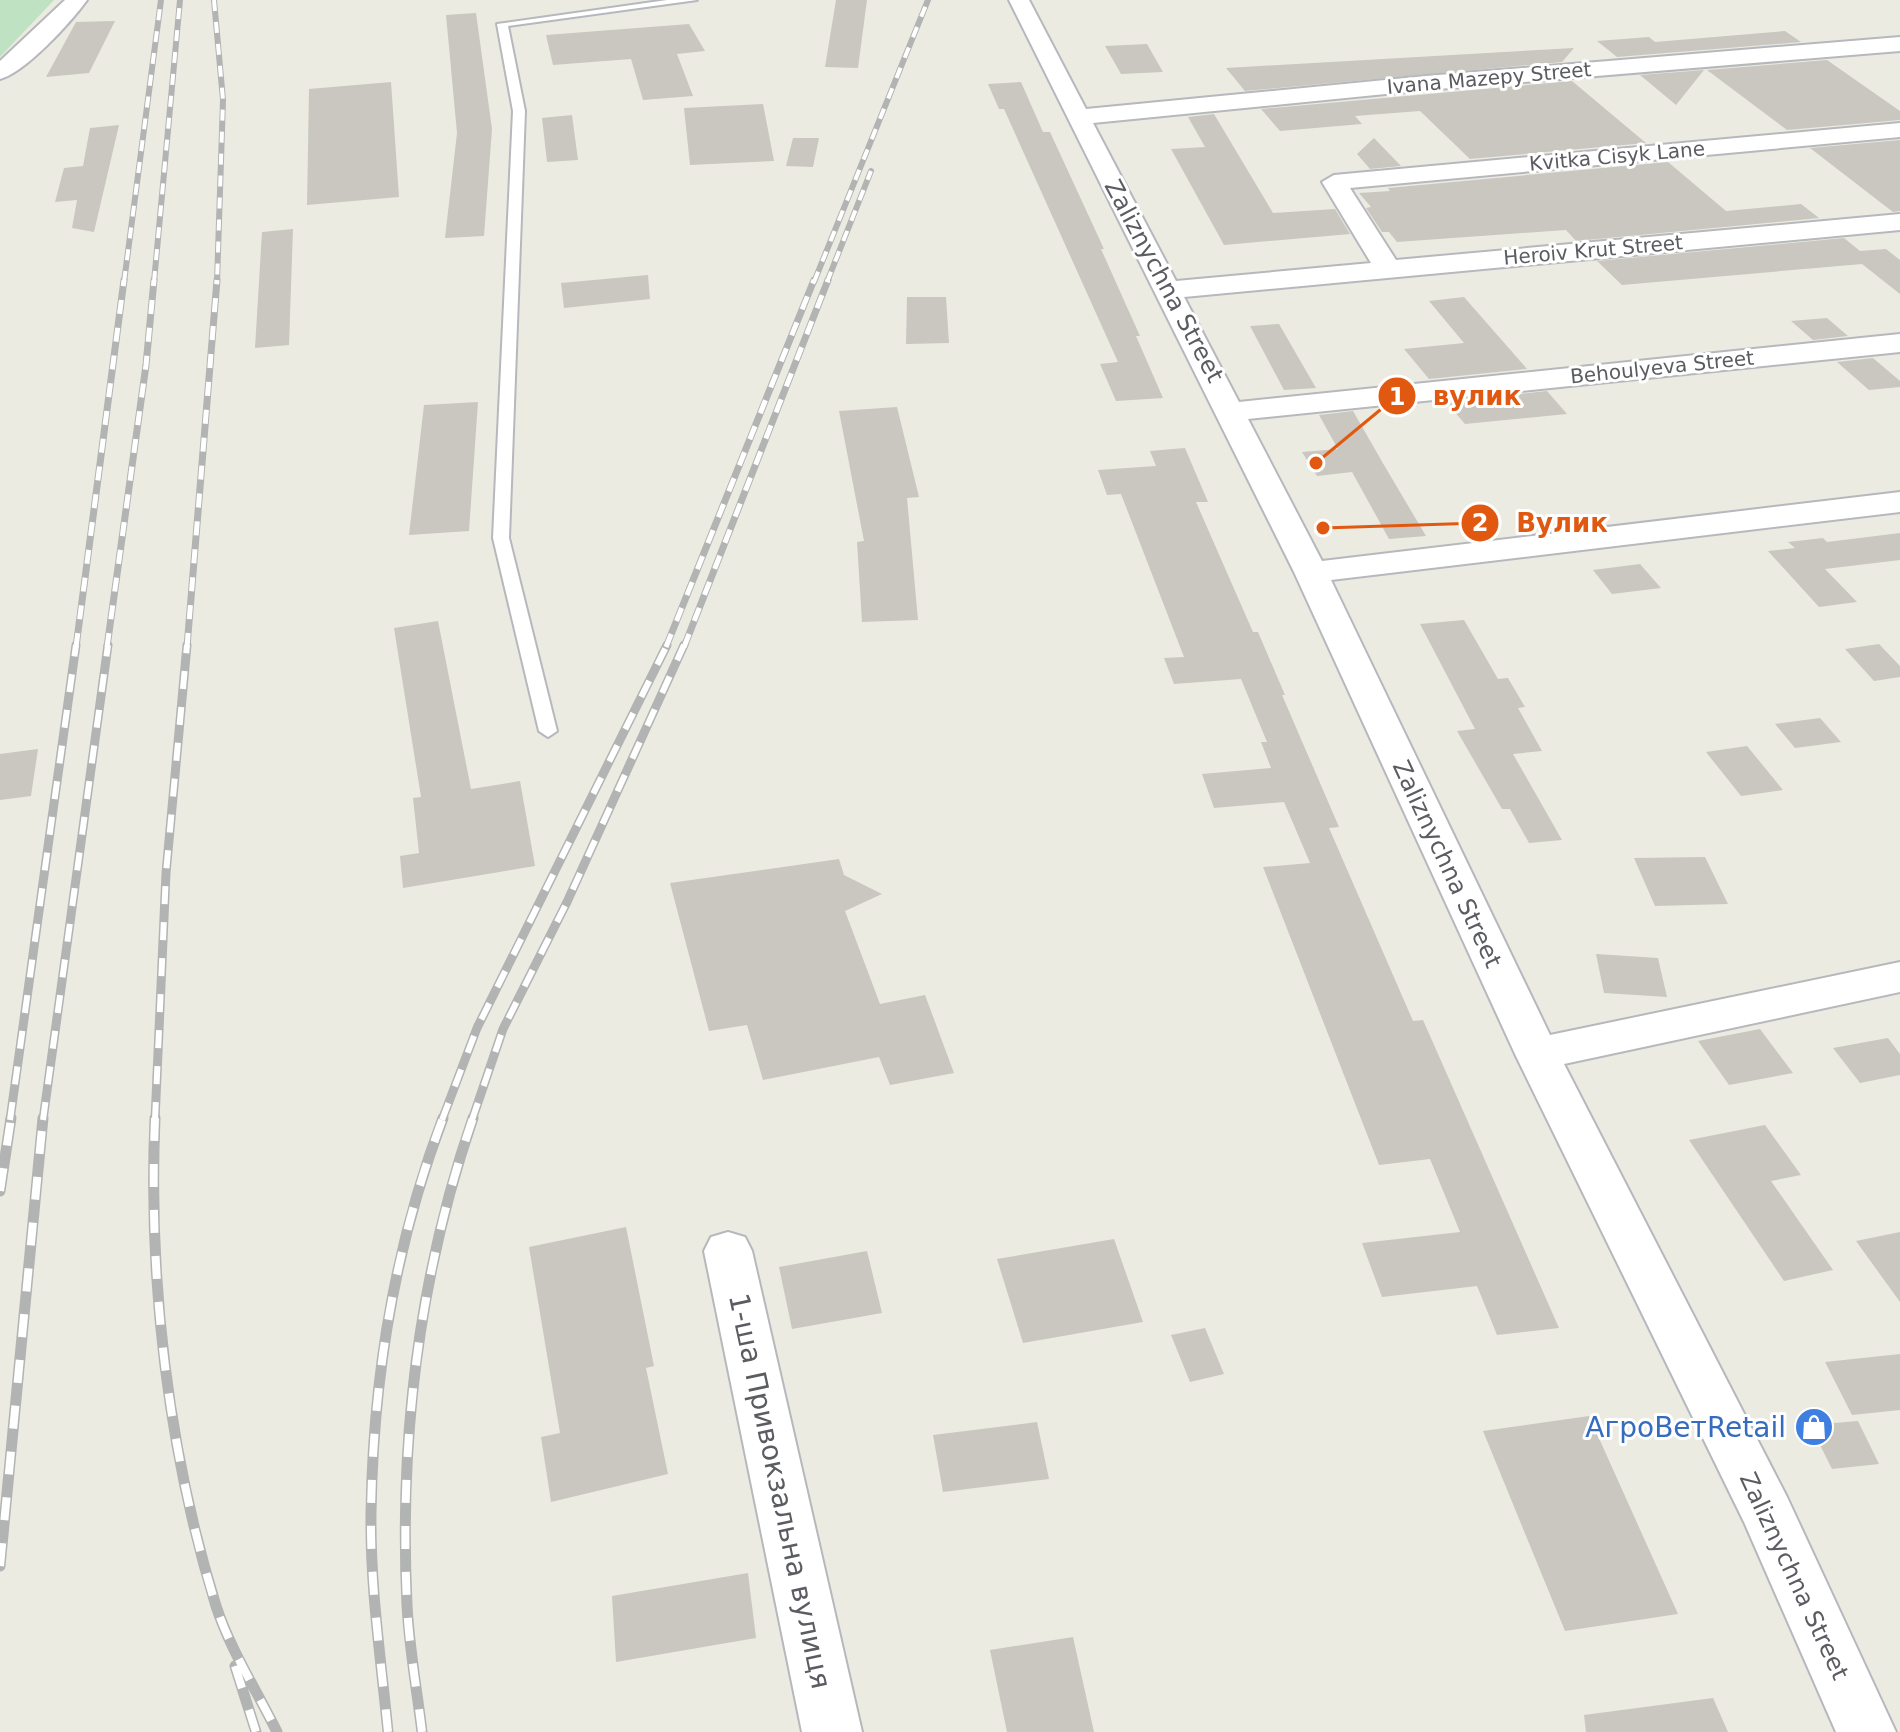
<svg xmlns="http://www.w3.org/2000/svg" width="1900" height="1732" font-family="'DejaVu Sans',sans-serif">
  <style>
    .green { fill: #bfe2c3 }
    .building { fill: #c9c7c0 }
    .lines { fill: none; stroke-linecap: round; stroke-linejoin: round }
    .service-casing { stroke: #b7b8bd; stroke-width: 4 }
    .minor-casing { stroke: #b7b8bd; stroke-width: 4 }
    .service { fill: #fff; fill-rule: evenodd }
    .minor { fill: #fff; fill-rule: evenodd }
    .rail-far3-casing { stroke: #b2b3b3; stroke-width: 6 }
    .rail-far2-casing { stroke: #b2b3b3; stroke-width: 7 }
    .rail-far1-casing { stroke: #b2b3b3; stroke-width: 9 }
    .rail-casing { stroke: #b2b3b3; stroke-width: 11 }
    .rail-far3 { stroke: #fff; stroke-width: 4; stroke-dasharray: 11; stroke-linecap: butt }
    .rail-far2 { stroke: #fff; stroke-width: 5; stroke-dasharray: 14; stroke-linecap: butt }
    .rail-far1 { stroke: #fff; stroke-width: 6; stroke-dasharray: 18; stroke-linecap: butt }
    .rail { stroke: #fff; stroke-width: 8; stroke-dasharray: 23; stroke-linecap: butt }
    .labels { text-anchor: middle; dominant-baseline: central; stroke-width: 6; stroke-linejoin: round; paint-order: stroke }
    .far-street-label { font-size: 20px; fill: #5a5c61; stroke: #fff }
    .street-label { font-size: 24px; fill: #5a5c61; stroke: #fff }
    .near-shop-label { font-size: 28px; fill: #366cbe; stroke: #fff; text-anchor: end }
    .near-street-label { font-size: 28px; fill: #5a5c61; stroke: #fff }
    .leader { fill: none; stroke: #e15910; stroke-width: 3 }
    .callout-dot { fill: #e15910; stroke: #fff; stroke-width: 3 }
    .mark-label { font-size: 24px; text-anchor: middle; font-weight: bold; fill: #fff }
    .callout-label { font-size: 26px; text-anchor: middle; font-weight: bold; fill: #e15910; stroke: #fff; stroke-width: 6; stroke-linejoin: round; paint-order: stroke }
  </style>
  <rect width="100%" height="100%" fill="#ecebe1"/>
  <path class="green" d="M 0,0 L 54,0 L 0,57 Z"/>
  <path class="building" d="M 836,0 L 867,0 L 858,68 L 825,67 Z
    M 476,13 L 492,129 L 484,236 L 445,238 L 457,133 L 446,15 Z
    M 115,21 L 89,73 L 46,77 L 76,22 Z
    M 689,24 L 705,51 L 677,54 L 693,96 L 643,100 L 631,59 L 553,65 L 546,35 Z
    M 1785,31 L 1801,42 L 1617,57 L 1597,41 L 1649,37 L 1655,42 Z
    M 1147,44 L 1163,72 L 1121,74 L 1105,46 Z
    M 1574,48 L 1562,62 L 1245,91 L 1226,68 Z
    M 1827,60 L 1900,111 L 1900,120 L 1787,130 L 1707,70 Z
    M 1704,70 L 1676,105 L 1640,75 Z
    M 1572,81 L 1646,143 L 1470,159 L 1420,111 L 1355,116 L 1362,124 L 1280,131 L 1261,109 Z
    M 391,82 L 399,197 L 307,205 L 309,89 Z
    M 1021,82 L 1043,132 L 1050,132 L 1104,249 L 1101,249 L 1140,336 L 1136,336 L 1163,398 L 1116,401 L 1100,364 L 1118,362 L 1004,109 L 999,109 L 988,84 Z
    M 763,104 L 774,161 L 690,165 L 684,108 Z
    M 1214,114 L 1273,213 L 1335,209 L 1350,234 L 1224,245 L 1171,149 L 1205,147 L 1188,117 Z
    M 572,115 L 578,160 L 547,162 L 542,118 Z
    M 119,125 L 94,232 L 72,228 L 77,200 L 55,202 L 64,168 L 83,166 L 90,128 Z
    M 793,138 L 819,138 L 813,167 L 786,166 Z
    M 1374,138 L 1401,166 L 1370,169 L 1357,154 Z
    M 1900,140 L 1900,211 L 1893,212 L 1810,148 Z
    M 1668,162 L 1726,211 L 1801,204 L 1819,218 L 1576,241 L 1566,230 L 1397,242 L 1389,232 L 1382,232 L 1366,208 L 1371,207 L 1359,193 L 1390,191 L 1388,188 Z
    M 293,229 L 289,345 L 255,348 L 262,232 Z
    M 1844,238 L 1860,251 L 1886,249 L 1900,260 L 1900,294 L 1862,264 L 1622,285 L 1597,261 Z
    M 648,275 L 650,299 L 564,308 L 561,283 Z
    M 907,297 L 946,297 L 949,343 L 906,344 Z
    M 1464,297 L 1527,369 L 1429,379 L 1404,349 L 1464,343 L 1429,301 Z
    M 1827,318 L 1848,336 L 1813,340 L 1791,321 Z
    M 1279,324 L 1316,388 L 1284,390 L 1250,326 Z
    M 1873,358 L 1900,381 L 1900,387 L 1869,390 L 1837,362 Z
    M 1547,391 L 1567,414 L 1465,424 L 1446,402 Z
    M 478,402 L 469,531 L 409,535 L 424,405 Z
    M 897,407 L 919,497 L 907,498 L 918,620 L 862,622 L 857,542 L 864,541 L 839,411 Z
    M 1353,411 L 1384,465 L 1426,536 L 1389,539 L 1352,472 L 1317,476 L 1302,452 L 1338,449 L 1319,415 Z
    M 1185,448 L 1208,502 L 1196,502 L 1253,632 L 1258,632 L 1285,695 L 1282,695 L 1339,827 L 1329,828 L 1413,1021 L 1423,1020 L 1559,1328 L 1497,1335 L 1477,1286 L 1382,1297 L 1362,1243 L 1460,1232 L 1430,1159 L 1379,1165 L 1263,867 L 1310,863 L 1284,802 L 1214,808 L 1202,774 L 1271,768 L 1261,742 L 1267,742 L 1241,679 L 1174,684 L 1164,658 L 1184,657 L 1121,494 L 1107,495 L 1098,470 L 1156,466 L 1150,451 Z
    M 1900,533 L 1900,560 L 1825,569 L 1857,602 L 1819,607 L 1768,551 L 1795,548 L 1788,542 L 1823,538 L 1827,542 Z
    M 1640,564 L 1661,588 L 1612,594 L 1593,570 Z
    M 1464,620 L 1498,679 L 1508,678 L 1525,707 L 1518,708 L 1542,751 L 1513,754 L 1562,840 L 1529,843 L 1510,809 L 1502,809 L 1457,731 L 1475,729 L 1420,624 Z
    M 438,621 L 471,789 L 520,781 L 535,866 L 403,888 L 400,856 L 419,853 L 413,798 L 421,797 L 394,628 Z
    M 1879,644 L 1900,666 L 1900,677 L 1874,681 L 1845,649 Z
    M 1820,718 L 1841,742 L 1795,748 L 1775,724 Z
    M 1747,746 L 1783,790 L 1741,796 L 1706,752 Z
    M 38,749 L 31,796 L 0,800 L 0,754 Z
    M 1705,857 L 1728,904 L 1655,906 L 1634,858 Z
    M 839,859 L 844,875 L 882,894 L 845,911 L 880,1004 L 925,995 L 954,1073 L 890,1085 L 879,1057 L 763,1080 L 747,1025 L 709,1031 L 670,883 Z
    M 1596,954 L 1658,958 L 1667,997 L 1604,993 Z
    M 1760,1029 L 1793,1073 L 1729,1085 L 1698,1041 Z
    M 1888,1038 L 1900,1054 L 1900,1075 L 1860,1083 L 1833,1048 Z
    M 1765,1125 L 1801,1175 L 1771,1181 L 1833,1270 L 1784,1281 L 1689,1140 Z
    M 626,1227 L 654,1366 L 646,1368 L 668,1474 L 551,1502 L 541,1437 L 560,1433 L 529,1247 Z
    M 1900,1232 L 1900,1302 L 1856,1241 Z
    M 1114,1239 L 1143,1322 L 1023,1343 L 997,1259 Z
    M 867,1251 L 882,1313 L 792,1329 L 779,1267 Z
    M 1205,1328 L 1224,1374 L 1190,1382 L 1171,1335 Z
    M 1900,1354 L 1900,1410 L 1852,1415 L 1825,1362 Z
    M 1589,1416 L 1678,1614 L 1565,1631 L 1483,1431 Z
    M 1858,1421 L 1879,1464 L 1832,1469 L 1810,1425 Z
    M 1037,1422 L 1049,1479 L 943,1492 L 933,1435 Z
    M 748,1573 L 756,1638 L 616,1662 L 612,1596 Z
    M 1073,1637 L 1094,1732 L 1007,1732 L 990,1650 Z
    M 1713,1698 L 1728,1732 L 1586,1732 L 1584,1715 Z"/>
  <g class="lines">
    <defs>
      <path id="service" d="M 667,0 L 697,0 L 508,26 L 525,111 L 509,538 L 557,731 L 548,737 L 539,731 L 493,538 L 513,111 L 497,24 Z"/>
      <path id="minor" d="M 65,0 L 87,0 C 72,21 25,73 0,79 L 0,61 Z
        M 1009,0 L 1029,0 L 1086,109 L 1426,76 L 1900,37 L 1900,51 L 1426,90 L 1093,123 L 1176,281 L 1371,263 L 1322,182 L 1334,175 L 1900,123 L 1900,137 L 1350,188 L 1396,260 L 1900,214 L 1900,230 L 1184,297 L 1239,402 L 1900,334 L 1900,352 L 1248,419 L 1322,561 L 1900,492 L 1900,512 L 1331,580 L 1550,1035 L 1900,962 L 1900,992 L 1564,1064 L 1787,1497 L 1896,1732 L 1836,1732 L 1744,1522 L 1515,1054 L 1294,572 Z
        M 728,1232 L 745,1237 L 752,1251 L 862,1732 L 802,1732 L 704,1251 L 711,1237 Z"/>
    </defs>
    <use href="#service" class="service-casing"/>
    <use href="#minor" class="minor-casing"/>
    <use href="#service" class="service"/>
    <use href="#minor" class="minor"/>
    <defs>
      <path id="rail-far3" d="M 214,0 L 223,100 L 217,282
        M 124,282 L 161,0
        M 154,282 L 180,0
        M 814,282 L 928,0
        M 827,282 L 871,171"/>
      <path id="rail-far2" d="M 76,647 L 124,280
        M 107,647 L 146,365 L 154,280
        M 187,647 L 217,280
        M 666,647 L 814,280
        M 684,647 L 828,280"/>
      <path id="rail-far1" d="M 10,1120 L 76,645
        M 43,1120 L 108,645
        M 155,1120 L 166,873 L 187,645
        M 442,1120 L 477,1028 L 667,645
        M 472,1120 L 503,1029 L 567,902 L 684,645"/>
      <path id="rail" d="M 155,1118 C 148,1280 168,1451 216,1606 C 230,1649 257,1691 277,1732
        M 0,1191 L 11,1118
        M 0,1566 L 43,1118
        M 235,1666 L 256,1732
        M 388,1732 C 381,1660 370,1586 371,1513 C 373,1377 395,1244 443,1118
        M 422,1732 C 417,1690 409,1647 407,1605 C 399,1439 419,1275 473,1118"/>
    </defs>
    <use href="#rail-far3" class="rail-far3-casing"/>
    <use href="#rail-far2" class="rail-far2-casing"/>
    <use href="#rail-far1" class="rail-far1-casing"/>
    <use href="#rail" class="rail-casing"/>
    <use href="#rail-far3" class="rail-far3"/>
    <use href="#rail-far2" class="rail-far2"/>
    <use href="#rail-far1" class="rail-far1"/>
    <use href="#rail" class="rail"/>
  </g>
  <defs>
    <symbol id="shop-disc" viewBox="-11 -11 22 22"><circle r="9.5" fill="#3f7fe0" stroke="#fff"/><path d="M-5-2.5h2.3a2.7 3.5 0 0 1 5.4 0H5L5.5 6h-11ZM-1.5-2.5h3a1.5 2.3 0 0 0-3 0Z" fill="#fff"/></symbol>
  </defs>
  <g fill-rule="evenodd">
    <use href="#shop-disc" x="1792" y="1405" width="44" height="44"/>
  </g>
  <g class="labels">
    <g class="far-street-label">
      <text transform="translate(1489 78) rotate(-5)">Ivana Mazepy Street</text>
      <text transform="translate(1617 156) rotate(-5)">Kvitka Cisyk Lane</text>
      <text transform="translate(1593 250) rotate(-5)">Heroiv Krut Street</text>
      <text transform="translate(1662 367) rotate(-6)">Behoulyeva Street</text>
    </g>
    <g class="street-label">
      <text transform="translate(1164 281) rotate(62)">Zaliznychna Street</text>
      <text transform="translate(1447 864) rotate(65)">Zaliznychna Street</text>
      <text transform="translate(1794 1576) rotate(65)">Zaliznychna Street</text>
    </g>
    <g class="near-shop-label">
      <text x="1786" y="1427">АгроВетRetail</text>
    </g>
    <g class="near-street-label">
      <text transform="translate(780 1491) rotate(78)">1-ша Привокзальна вулиця</text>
    </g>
  </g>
  <path class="leader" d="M1316 463L1397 396M1323 528L1480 523"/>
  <g class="callout-dot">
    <circle cx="1316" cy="463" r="8"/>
    <circle cx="1323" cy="528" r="8"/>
    <circle cx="1397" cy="396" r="20"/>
    <circle cx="1480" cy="523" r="20"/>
  </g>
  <g class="mark-label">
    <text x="1397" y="405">1</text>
    <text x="1480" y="531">2</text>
  </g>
  <g class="callout-label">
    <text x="1477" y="405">вулик</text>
    <text x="1562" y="532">Вулик</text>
  </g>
</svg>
